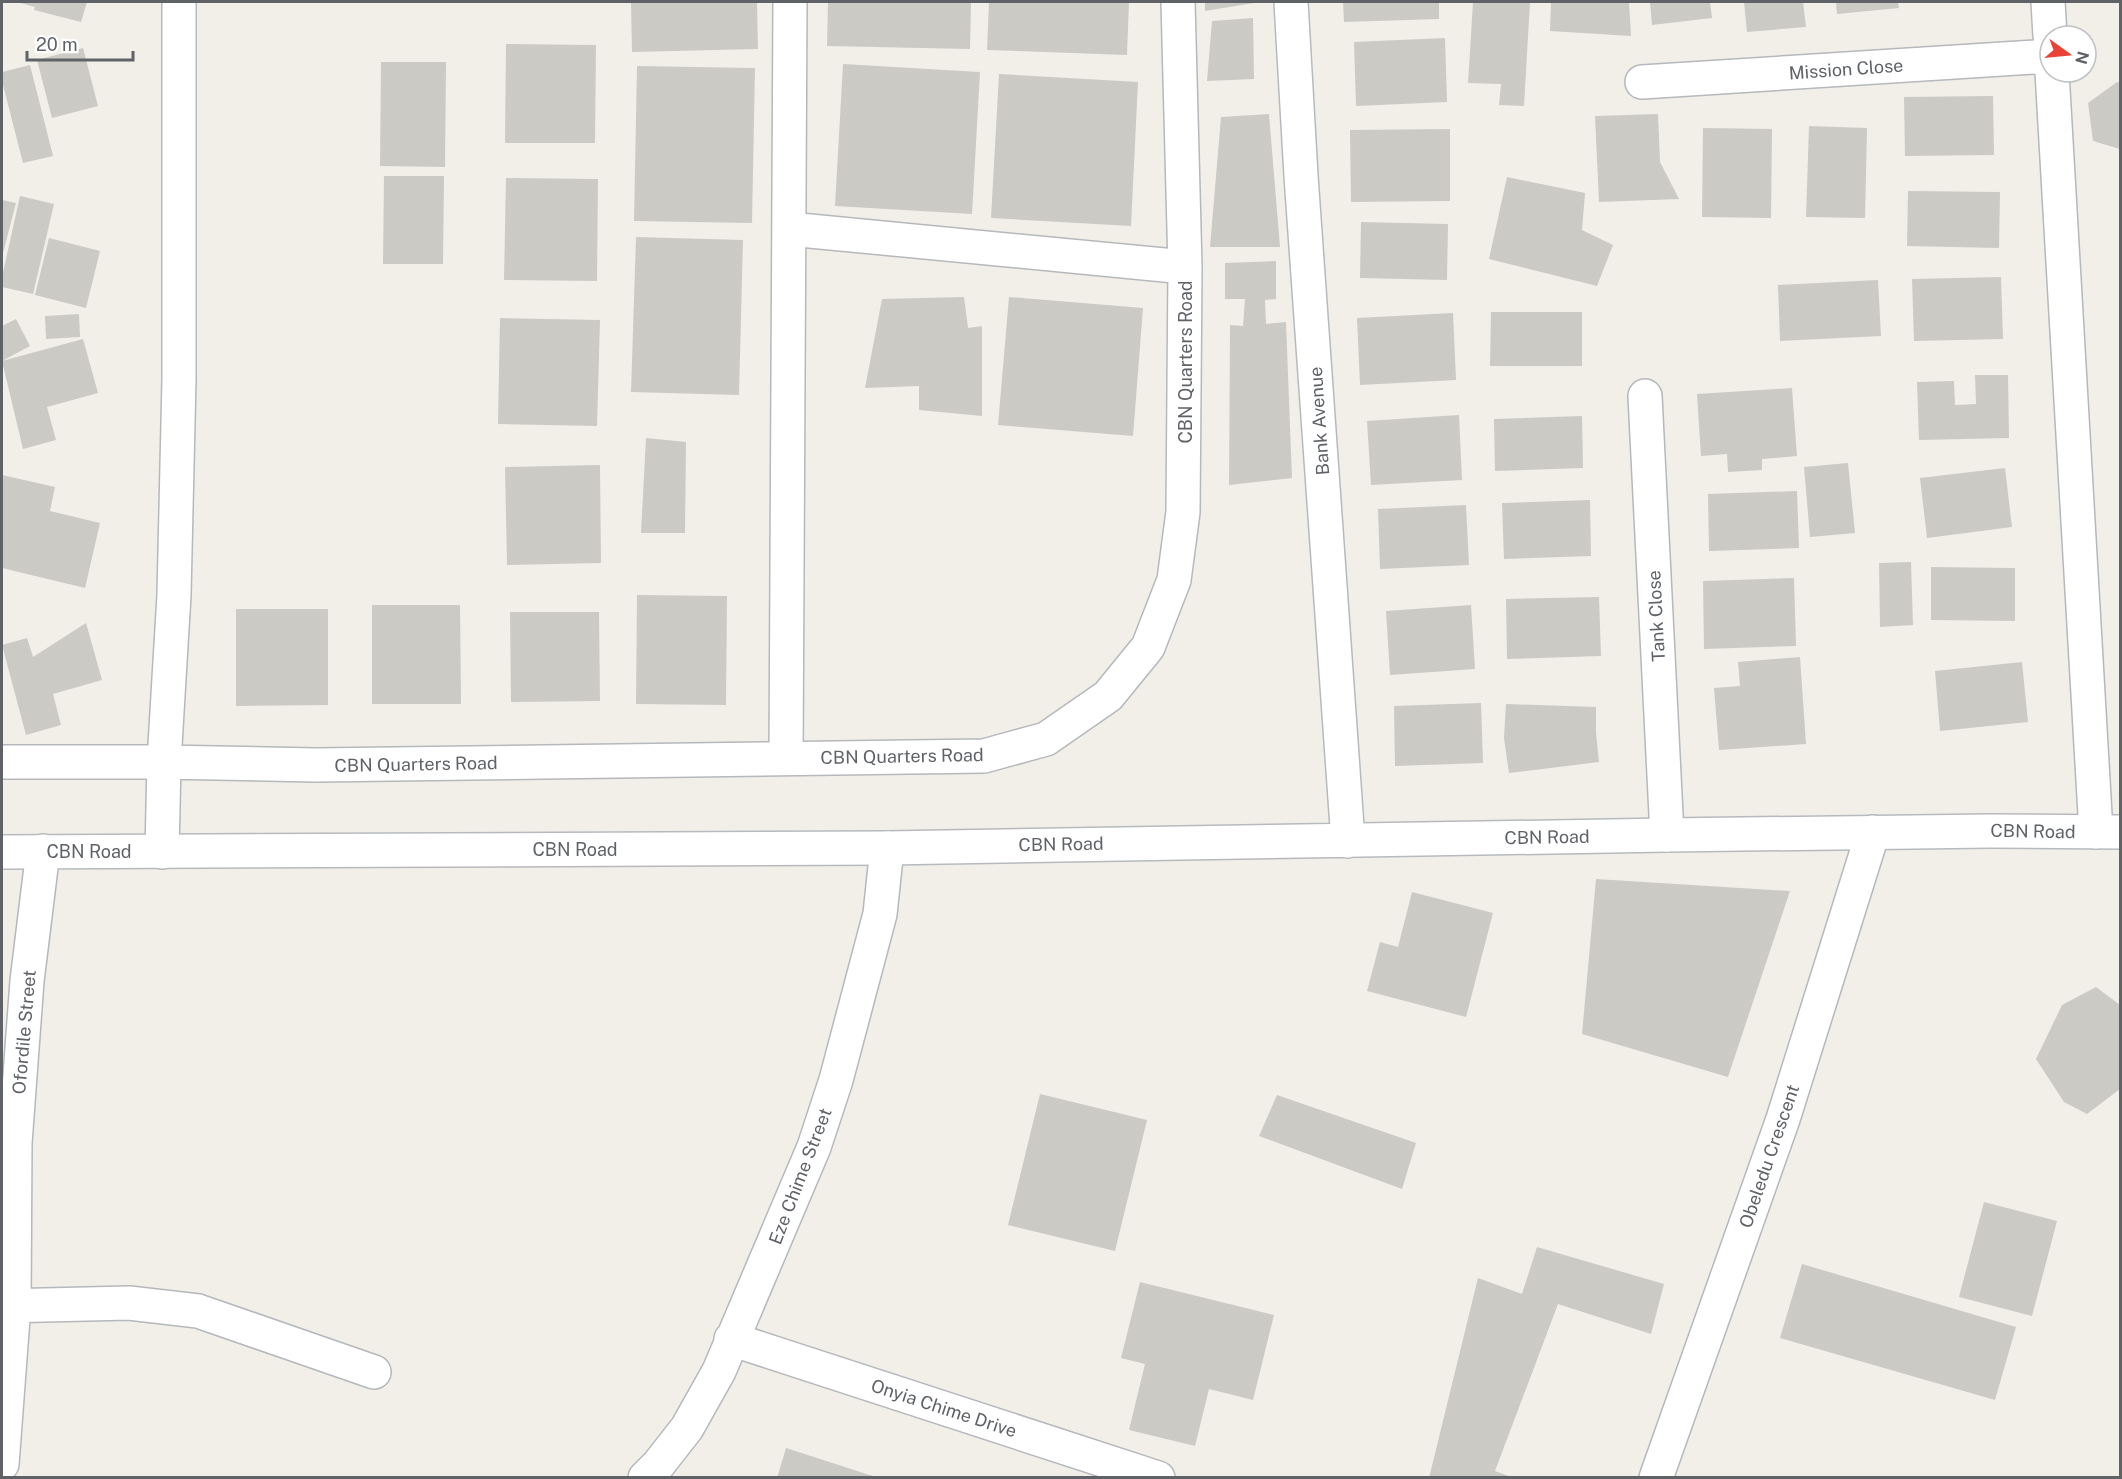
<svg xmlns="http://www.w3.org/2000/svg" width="2122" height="1479" font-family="'Public Sans',sans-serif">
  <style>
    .building { fill: #cccac5 }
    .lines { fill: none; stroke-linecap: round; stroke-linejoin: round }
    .street-casing { stroke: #b5b8bc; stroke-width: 36 }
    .secondary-casing { stroke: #b6babf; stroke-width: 36 }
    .street { stroke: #fff; stroke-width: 33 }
    .secondary { stroke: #fff; stroke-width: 33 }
    .labels { text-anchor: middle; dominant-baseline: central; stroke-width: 4.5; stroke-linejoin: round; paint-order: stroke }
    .street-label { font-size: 18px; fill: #5f6368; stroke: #fff }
  </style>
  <rect width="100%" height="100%" fill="#f1efe8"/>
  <path class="building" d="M 17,2 L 87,2 L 81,22 L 34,10 L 35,7 Z
    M 631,2 L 757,2 L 758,49 L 632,52 Z
    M 828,2 L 971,2 L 970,49 L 827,46 Z
    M 989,2 L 1129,2 L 1127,55 L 987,50 Z
    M 1205,2 L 1254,2 L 1254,3 L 1205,11 Z
    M 1343,2 L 1439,2 L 1439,19 L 1344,22 Z
    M 1473,2 L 1530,2 L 1524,106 L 1499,105 L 1501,84 L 1468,83 Z
    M 1551,2 L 1629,2 L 1631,36 L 1550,31 Z
    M 1650,2 L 1710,2 L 1712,18 L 1652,25 Z
    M 1744,2 L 1803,2 L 1806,27 L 1747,32 Z
    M 1836,2 L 1898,2 L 1899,8 L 1837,14 Z
    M 1253,18 L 1254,79 L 1207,81 L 1212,21 Z
    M 1445,38 L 1447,102 L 1356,106 L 1354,42 Z
    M 506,44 L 596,45 L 595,143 L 505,143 Z
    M 83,48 L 98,106 L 52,118 L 37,60 Z
    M 381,62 L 446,62 L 445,167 L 380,166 Z
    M 843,64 L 980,72 L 972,214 L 835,206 Z
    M 30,65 L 53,156 L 23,163 L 2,81 L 2,72 Z
    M 637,66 L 755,68 L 752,223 L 634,221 Z
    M 999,74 L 1138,82 L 1131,226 L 991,218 Z
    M 2117,82 L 2120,83 L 2120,149 L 2093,141 L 2088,103 Z
    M 1993,96 L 1994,155 L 1905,156 L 1904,97 Z
    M 1269,114 L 1280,247 L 1210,247 L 1221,117 Z
    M 1658,114 L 1660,162 L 1679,199 L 1599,202 L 1595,116 Z
    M 1809,126 L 1867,128 L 1865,218 L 1806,217 Z
    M 1703,128 L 1772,129 L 1771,218 L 1702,217 Z
    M 1450,129 L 1450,201 L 1351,202 L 1350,130 Z
    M 384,176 L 444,176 L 443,264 L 383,264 Z
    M 1507,177 L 1585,193 L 1582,230 L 1613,245 L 1597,286 L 1489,259 Z
    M 506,178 L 598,179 L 597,281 L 504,280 Z
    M 1908,191 L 2000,192 L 1999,248 L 1907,246 Z
    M 20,196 L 54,204 L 33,294 L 2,287 L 2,277 Z
    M 2,200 L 16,203 L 2,257 Z
    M 1361,222 L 1448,224 L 1447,280 L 1360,278 Z
    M 636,237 L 743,240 L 739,395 L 631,392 Z
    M 49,238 L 100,251 L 86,308 L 35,295 Z
    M 1276,261 L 1276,299 L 1265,300 L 1266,324 L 1286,322 L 1292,478 L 1229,485 L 1230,325 L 1243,326 L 1245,299 L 1225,299 L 1225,263 Z
    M 2001,277 L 2003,339 L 1914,341 L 1912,279 Z
    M 1878,280 L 1881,336 L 1780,341 L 1778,285 Z
    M 964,297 L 968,328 L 982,326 L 982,416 L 919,410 L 919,386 L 865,388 L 882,299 Z
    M 1009,297 L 1143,308 L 1133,436 L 998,425 Z
    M 1491,312 L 1582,312 L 1582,366 L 1490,366 Z
    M 1453,313 L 1456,380 L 1360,385 L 1357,318 Z
    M 79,314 L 80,337 L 46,339 L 45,316 Z
    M 500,318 L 600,320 L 597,426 L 498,424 Z
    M 16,319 L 30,346 L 2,361 L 2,326 Z
    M 83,339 L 98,393 L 47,407 L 56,440 L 23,449 L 2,361 Z
    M 1975,375 L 2008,375 L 2009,438 L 1919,440 L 1917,382 L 1954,381 L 1955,405 L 1976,404 Z
    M 1792,388 L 1797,456 L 1762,459 L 1762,470 L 1728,472 L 1727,454 L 1701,456 L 1697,394 Z
    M 1459,415 L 1462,480 L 1371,485 L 1367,421 Z
    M 1582,416 L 1583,468 L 1495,471 L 1494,419 Z
    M 646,438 L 686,442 L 685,533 L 641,533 Z
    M 1848,463 L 1855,533 L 1810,537 L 1804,467 Z
    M 600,465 L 601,563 L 507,565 L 505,467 Z
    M 2005,468 L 2012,527 L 1927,538 L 1920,478 Z
    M 2,475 L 55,487 L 50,511 L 100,523 L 85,588 L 2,568 Z
    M 1797,491 L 1799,548 L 1709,551 L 1708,494 Z
    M 1590,500 L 1591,556 L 1504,559 L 1502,503 Z
    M 1466,505 L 1469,565 L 1380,569 L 1378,509 Z
    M 1911,562 L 1913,625 L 1880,627 L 1879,563 Z
    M 1931,567 L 2015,568 L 2015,621 L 1931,620 Z
    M 1794,578 L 1796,646 L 1704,649 L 1703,581 Z
    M 637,595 L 727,596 L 726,705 L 636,704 Z
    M 1599,597 L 1601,656 L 1507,659 L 1506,599 Z
    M 372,605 L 460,605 L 461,704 L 372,704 Z
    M 1471,605 L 1475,669 L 1390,675 L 1386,611 Z
    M 236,609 L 328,609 L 328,705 L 236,706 Z
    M 510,612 L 599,612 L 600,701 L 511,702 Z
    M 86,623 L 102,680 L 53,694 L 61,725 L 26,735 L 2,645 L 27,638 L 33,657 Z
    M 1800,657 L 1806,744 L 1719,750 L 1714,688 L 1740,686 L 1738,662 Z
    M 2022,662 L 2028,722 L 1940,731 L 1935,671 Z
    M 1481,703 L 1483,763 L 1395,766 L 1394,706 Z
    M 1506,704 L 1596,707 L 1596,733 L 1599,762 L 1509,773 L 1504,738 Z
    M 1596,879 L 1790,891 L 1728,1077 L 1582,1034 Z
    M 1412,892 L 1493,913 L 1466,1017 L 1367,991 L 1380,942 L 1398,947 Z
    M 2096,987 L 2120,1005 L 2120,1089 L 2087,1114 L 2064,1102 L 2036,1059 L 2062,1005 Z
    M 1040,1094 L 1147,1120 L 1115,1251 L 1008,1225 Z
    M 1277,1095 L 1416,1143 L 1402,1189 L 1259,1136 Z
    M 1984,1202 L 2057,1221 L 2032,1316 L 1959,1297 Z
    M 1537,1247 L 1664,1284 L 1651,1334 L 1558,1304 L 1495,1471 L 1514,1478 L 1429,1478 L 1478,1278 L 1522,1294 Z
    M 1802,1264 L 2016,1327 L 1995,1400 L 1780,1338 Z
    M 1140,1282 L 1274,1315 L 1253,1400 L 1209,1389 L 1195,1446 L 1129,1430 L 1145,1364 L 1121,1358 Z
    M 786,1448 L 876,1477 L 876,1478 L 777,1478 Z"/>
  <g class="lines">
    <defs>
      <path id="street" d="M 2048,2 L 2050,36
        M 2052,72 L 2096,832
        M 1642,82 L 2050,56
        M 789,229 L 1185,267
        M 1645,396 L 1667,835
        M 786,758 L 790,2
        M 2,762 L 164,762 L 316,765 L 984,756 L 1046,739 L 1108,696 L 1148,647 L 1174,580 L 1183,512 L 1185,267 L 1178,2
        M 162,852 L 164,762 L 174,595 L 179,379 L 179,2
        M 2,1306 L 129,1303 L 198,1311 L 374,1372
        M 731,1339 L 1158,1478
        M 2,1464 L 14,1305 L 15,1143 L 27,981 L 43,851
        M 645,1478 L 658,1465 L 687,1428 L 719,1371 L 814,1147 L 836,1080 L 880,914 L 887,848
        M 1656,1478 L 1783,1119 L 1873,832"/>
      <path id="secondary" d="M 1291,2 L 1301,176 L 1348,841
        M 2,852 L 887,848 L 1667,835 L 1991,831 L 2120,832"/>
    </defs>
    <use href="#street" class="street-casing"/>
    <use href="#secondary" class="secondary-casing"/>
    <use href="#street" class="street"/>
    <use href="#secondary" class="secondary"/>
  </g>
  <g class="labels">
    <g class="street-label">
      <text transform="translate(1846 69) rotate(-4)">Mission Close</text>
      <text transform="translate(1185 362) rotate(-90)">CBN Quarters Road</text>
      <text transform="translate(1319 421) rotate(-94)">Bank Avenue</text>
      <text transform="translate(1656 616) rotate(-93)">Tank Close</text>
      <text transform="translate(902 756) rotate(-1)">CBN Quarters Road</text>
      <text transform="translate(416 764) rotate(-1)">CBN Quarters Road</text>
      <text transform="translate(2033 831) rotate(1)">CBN Road</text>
      <text transform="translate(1547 837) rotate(-1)">CBN Road</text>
      <text transform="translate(1061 844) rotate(-1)">CBN Road</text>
      <text x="575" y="849">CBN Road</text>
      <text x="89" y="851">CBN Road</text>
      <text transform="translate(24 1032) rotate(-85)">Ofordile Street</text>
      <text transform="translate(1769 1156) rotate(-71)">Obeledu Crescent</text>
      <text transform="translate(800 1176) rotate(-69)">Eze Chime Street</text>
      <text transform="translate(944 1408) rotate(18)">Onyia Chime Drive</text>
    </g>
  </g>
  <rect width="2122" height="1479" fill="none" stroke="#5f6368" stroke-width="6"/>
  <g transform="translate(2068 54) rotate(105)"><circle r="28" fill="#ffffff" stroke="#bfc1c3" stroke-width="1.5"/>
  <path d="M0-4.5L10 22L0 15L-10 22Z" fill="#ea4335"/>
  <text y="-9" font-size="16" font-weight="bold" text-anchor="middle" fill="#5f6368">N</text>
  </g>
  <path d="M27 51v9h106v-9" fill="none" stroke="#5f6368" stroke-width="3"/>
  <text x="36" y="51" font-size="18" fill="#5f6368" stroke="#ffffff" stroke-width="4.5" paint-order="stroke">20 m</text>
</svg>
